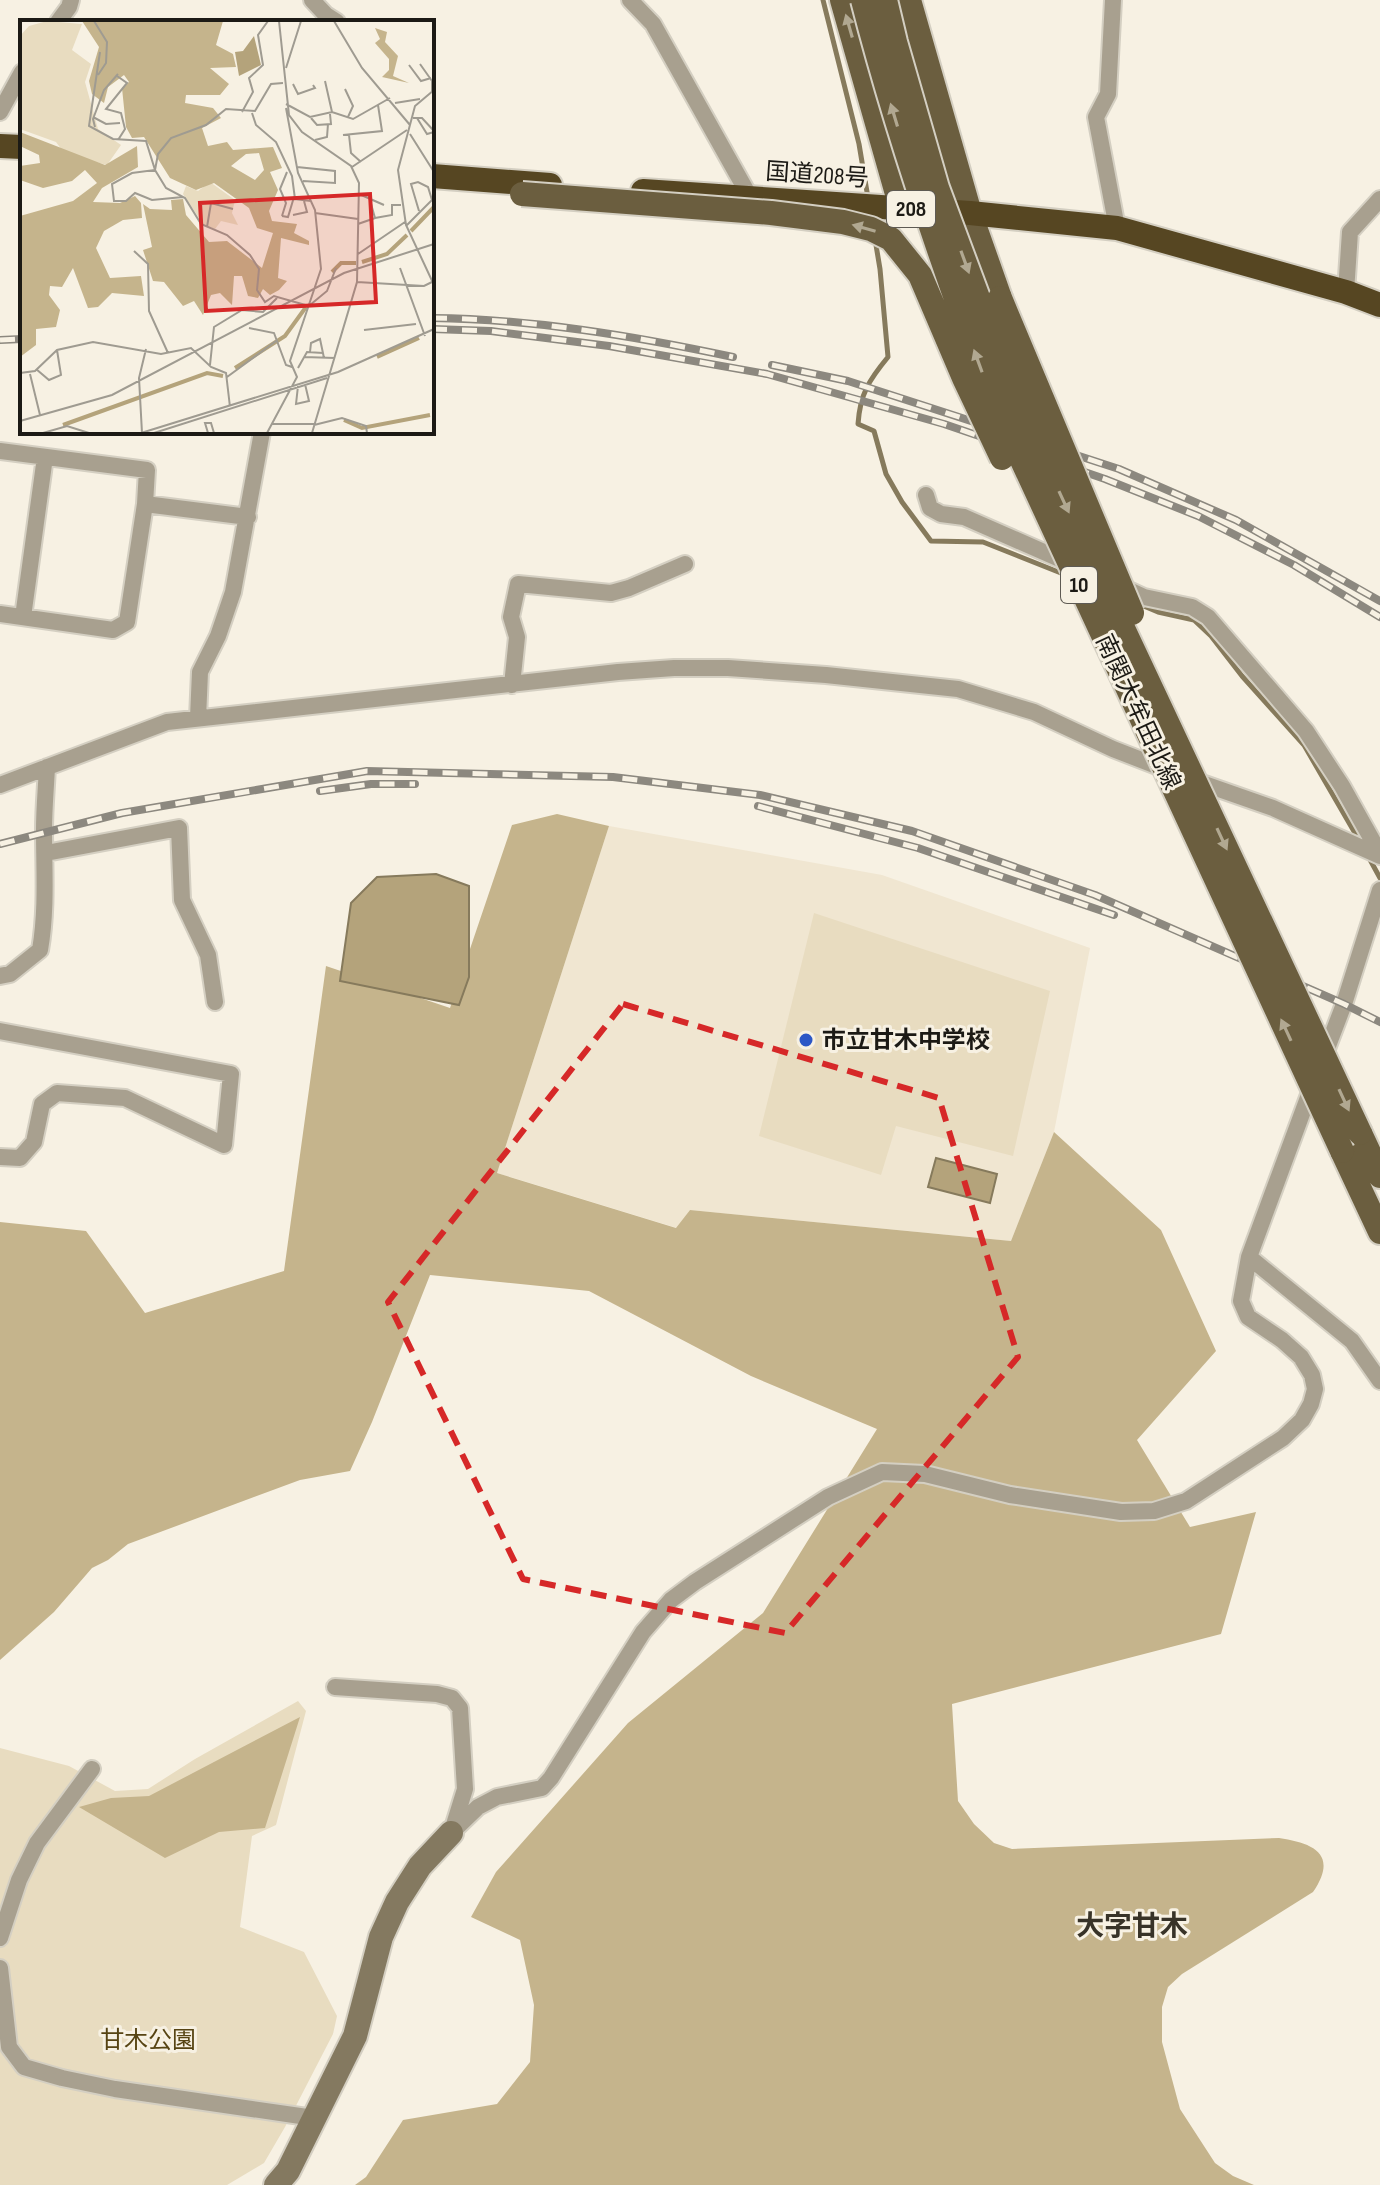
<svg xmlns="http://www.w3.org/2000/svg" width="1380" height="2185" font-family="'Sofia Sans Condensed','Noto Sans JP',sans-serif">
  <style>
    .built { fill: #f0e6d1 }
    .green { fill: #e8dcc0 }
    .forest { fill: #c5b48c }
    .water { fill: #b4a37b; stroke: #867a5c; stroke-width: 2 }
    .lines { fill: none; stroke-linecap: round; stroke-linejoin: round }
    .stream { stroke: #867a5c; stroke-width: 5 }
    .street-casing { stroke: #d4cfc2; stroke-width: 20 }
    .secondary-casing { stroke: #d4cfc2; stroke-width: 28 }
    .primary-casing { stroke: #d4cfc2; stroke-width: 28 }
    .highway-casing { stroke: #d4cfc2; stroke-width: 28 }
    .street { stroke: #a8a08f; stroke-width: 16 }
    .secondary { stroke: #847960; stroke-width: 24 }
    .primary { stroke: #6b5e3f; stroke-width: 24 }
    .highway { stroke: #564622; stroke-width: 24 }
    .rail-casing { stroke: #8c887f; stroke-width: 8 }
    .rail { stroke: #f7f1e3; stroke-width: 5; stroke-dasharray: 15; stroke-linecap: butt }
    .primary-bridge-casing { stroke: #d4cfc2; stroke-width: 28; stroke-linecap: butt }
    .primary-bridge { stroke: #6b5e3f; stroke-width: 24 }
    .oneway { fill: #b1a891 }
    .marked { fill: none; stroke: #d62828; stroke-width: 6; stroke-dasharray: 16 10; stroke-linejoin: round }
    .poi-dot { fill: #2c57c6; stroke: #f7f1e3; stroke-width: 3 }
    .labels { text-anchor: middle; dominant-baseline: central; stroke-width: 6; stroke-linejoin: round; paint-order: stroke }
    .shield { fill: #f7f1e3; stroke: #5e5a53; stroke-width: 2 }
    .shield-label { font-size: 22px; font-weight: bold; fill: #1c1a15 }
    .street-label { font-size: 24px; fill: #1c1a15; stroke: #f7f1e3 }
    .poi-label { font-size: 24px; font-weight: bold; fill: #1c1a15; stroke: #f7f1e3; text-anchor: start }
    .park-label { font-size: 24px; fill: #574413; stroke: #f7f1e3 }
    .quarter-label { font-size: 28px; font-weight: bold; fill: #383328; stroke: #f7f1e3 }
    .inset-river { fill: none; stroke: #b4a37b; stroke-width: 4 }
    .inset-road { fill: none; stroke: #9f9b91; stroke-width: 2 }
    .view { fill: #d62828; fill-opacity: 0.15; stroke: #d62828; stroke-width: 4 }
    .inset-edge { fill: none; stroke: #1c1a15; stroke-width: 4 }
  </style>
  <rect width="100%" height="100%" fill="#f7f1e3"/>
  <path class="built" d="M 609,826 L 882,875 L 1090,948 L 1054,1132 L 1011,1241 L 690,1210 L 677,1228 L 497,1173 Z"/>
  <path class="green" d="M 814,913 L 1050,991 L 1013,1156 L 896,1126 L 881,1175 L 759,1136 Z
    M 298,1701 L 306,1711 L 276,1825 L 252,1836 L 240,1927 L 304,1952 L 337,2016 L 333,2034 L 285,2127 L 264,2163 L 227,2185 L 0,2185 L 0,1748 L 69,1766 L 115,1791 L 148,1789 L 195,1759 Z"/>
  <path class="forest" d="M 557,814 L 609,826 L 497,1173 L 676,1228 L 690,1210 L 1011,1241 L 1054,1132 L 1161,1230 L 1216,1351 L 1137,1440 L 1190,1527 L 1256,1512 L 1221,1634 L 952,1704 L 958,1801 L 974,1824 L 994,1843 L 1012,1849 L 1279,1838 C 1313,1843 1339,1854 1313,1892 L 1182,1974 L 1168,1987 L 1162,2007 L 1162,2042 L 1180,2109 L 1215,2163 L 1233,2176 L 1254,2185 L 355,2185 L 366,2177 L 403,2120 L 497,2104 L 530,2062 L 534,2005 L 520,1940 L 471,1917 L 496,1872 L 628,1723 L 763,1613 L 877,1429 L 751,1376 L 589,1291 L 430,1275 L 372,1422 L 350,1471 L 300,1480 L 128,1544 L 108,1560 L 92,1568 L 54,1612 L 0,1660 L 0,1222 L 86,1231 L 145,1313 L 284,1271 L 326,966 L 450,1008 L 512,825 Z
    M 300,1717 L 265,1828 L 219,1832 L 165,1858 L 79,1807 L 111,1798 L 149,1796 Z"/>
  <path class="water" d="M 436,874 L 469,886 L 469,977 L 459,1005 L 340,981 L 351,903 L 377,877 Z
    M 936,1158 L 997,1174 L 990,1203 L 928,1187 Z"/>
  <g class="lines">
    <path class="stream" d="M 823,0 L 859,144 L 868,198
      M 875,239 L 880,269 L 888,357 C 869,380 860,394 858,424 L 874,431 L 886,474 L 902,502 L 931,541 L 983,542 L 1066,575
      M 1139,604 L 1158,612 L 1194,620 L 1211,636 L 1242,676 L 1304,745 L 1359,840
      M 1368,856 L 1380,878"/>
    <defs>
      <path id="street" d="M 312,0 L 326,15 L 337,22
        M 630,0 L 653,24 L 751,199
        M 1113,0 L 1108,94 L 1096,117 L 1117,228
        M 58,22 L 69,7 L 71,0
        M 0,112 L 22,72
        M 1346,292 L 1350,232 L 1380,199
        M 0,451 L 147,470 L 145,504 L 127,622 L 113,630 L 0,614
        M 926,495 L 930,508 L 941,514 L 964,517 L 1071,564
        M 145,504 L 248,517
        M 1118,585 L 1144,597 L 1192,607 L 1208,617 L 1306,731 L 1342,786 L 1380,854
        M 23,617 L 45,457
        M 512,685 L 517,637 L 511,617 L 518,584 L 611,593 L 629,588 L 685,564
        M 198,718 L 200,672 L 218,636 L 233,592 L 262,432
        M 1193,780 L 1273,808 L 1380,856
        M 0,785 L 167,722 L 618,672 L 674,668 L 728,668 L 826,675 L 958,689 L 1034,712 L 1113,749 L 1167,770
        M 46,853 L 179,828 L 182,900 L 208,955 L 215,1002
        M 0,976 L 10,974 L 40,950 C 47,909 44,870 44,830 C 44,809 46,788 47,767
        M 0,1031 L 231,1074 L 224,1145 L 125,1098 L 57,1093 L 42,1104 L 34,1142 L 20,1158 L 0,1157
        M 1323,1059 L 1344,1004 L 1380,890
        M 1249,1257 L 1352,1341 L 1380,1381
        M 335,1687 L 437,1694 L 452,1698 L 460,1708 L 465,1789 L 452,1831
        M 451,1833 L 478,1807 L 497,1797 L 542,1788 L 551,1778 L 643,1632 L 671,1600 L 695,1582 L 828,1497 L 882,1472 L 925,1474 L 1010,1495 L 1121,1512 L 1154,1511 L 1186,1501 L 1283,1438 L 1302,1420 L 1311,1404 L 1315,1389 L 1312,1375 L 1301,1357 L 1282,1340 L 1248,1317 L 1241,1301 L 1249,1257 L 1313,1084
        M 0,1938 L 19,1880 L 37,1843 L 92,1769
        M 0,1968 L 9,2047 L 24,2067 L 62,2078 L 115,2089 L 314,2118"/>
      <path id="secondary" d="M 276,2185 L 288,2171 L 355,2036 L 381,1937 L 397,1902 L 420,1866 L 451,1833"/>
      <path id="primary" d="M 842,0 L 901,208
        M 909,0 L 970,213 L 1000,298
        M 1360,1133 L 1380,1176
        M 1342,1151 L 1380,1232"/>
      <path id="highway" d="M 0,146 L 22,147
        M 432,176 L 550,185
        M 643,191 L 970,213 L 1117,228 L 1346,292 L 1380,305"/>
    </defs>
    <use href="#street" class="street-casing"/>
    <use href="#secondary" class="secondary-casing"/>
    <use href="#primary" class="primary-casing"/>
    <use href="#highway" class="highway-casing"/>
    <use href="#street" class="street"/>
    <use href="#secondary" class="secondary"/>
    <use href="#primary" class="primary"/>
    <use href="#highway" class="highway"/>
    <defs>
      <path id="rail" d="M 432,318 C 533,319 634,336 733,357
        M 432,329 L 491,331 L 609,346 L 767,374 L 944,424 L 1105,479 L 1198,516 L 1294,565 L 1380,617
        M 0,340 L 22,339
        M 772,365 L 848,381 L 1119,469 L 1236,520 L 1380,601
        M 320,791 L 371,784 L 415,784
        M 758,806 L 918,848 L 1114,915
        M 0,844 L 122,813 L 367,771 L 613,777 L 760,795 L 912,831 L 1095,895 L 1344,1004 L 1380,1022"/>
    </defs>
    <use href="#rail" class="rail-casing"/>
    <use href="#rail" class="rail"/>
    <defs>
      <path id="primary-bridge" d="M 863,0 C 897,132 941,261 989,389 L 1342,1151
        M 885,0 L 895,42 L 937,188 L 990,330 L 1051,475 L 1360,1133
        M 522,194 L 771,213 L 843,222 L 871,229 L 891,239 L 920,275 L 964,378 L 1002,458
        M 1000,298 L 1132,613"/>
    </defs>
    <use href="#primary-bridge" class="primary-bridge-casing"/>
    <use href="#primary-bridge" class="primary-bridge"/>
  </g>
  <defs><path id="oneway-solid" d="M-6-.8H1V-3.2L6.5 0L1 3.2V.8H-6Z" transform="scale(2)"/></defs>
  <g class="oneway">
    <use href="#oneway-solid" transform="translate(849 26) rotate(-106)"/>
    <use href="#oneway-solid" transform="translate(894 115) rotate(-107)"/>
    <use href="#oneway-solid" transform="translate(864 228) rotate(-164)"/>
    <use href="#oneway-solid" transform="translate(965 262) rotate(70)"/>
    <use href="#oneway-solid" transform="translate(978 361) rotate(-110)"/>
    <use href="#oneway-solid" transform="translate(1064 502) rotate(65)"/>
    <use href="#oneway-solid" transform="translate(1222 839) rotate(65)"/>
    <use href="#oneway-solid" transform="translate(1286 1030) rotate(-115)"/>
    <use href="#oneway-solid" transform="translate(1344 1100) rotate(65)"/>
  </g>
  <path class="marked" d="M 623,1004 L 939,1098 L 1018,1357 L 785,1633 L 523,1579 L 388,1302 Z"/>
  <circle class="poi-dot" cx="806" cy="1040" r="8"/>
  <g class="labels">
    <g class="shield">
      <rect x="887" y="191" width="48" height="36" rx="6"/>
      <rect x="1061" y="567" width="36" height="36" rx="6"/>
    </g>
    <g class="shield-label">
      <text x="911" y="209">208</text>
      <text x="1079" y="585">10</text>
    </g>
    <g class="street-label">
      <text transform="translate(817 175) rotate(4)">国道208号</text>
      <text transform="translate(1138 712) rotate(65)">南関大牟田北線</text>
    </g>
    <g class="poi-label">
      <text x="822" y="1040">市立甘木中学校</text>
    </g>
    <g class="park-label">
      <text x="148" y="2040">甘木公園</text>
    </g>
    <g class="quarter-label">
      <text x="1132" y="1926">大字甘木</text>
    </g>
  </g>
  <g transform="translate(20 20)">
    <rect width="414" height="414" fill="#f7f1e3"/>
    <path d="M 27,1 L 62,4 L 52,30 L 71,44 L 65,62 L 78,109 L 101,125 L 87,145 L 45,134 L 36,122 L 0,109 L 0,16 L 9,6 ZM 190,162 L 215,180 L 212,193 L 218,205 L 201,201 L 195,209 L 183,204 L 163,174 L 166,166 L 178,171 Z" fill="#e8dcc0"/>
    <path d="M 62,1 L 203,1 L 196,25 L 213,34 L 216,47 L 190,48 L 209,64 L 200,75 L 166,75 L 165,83 L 193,88 L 201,98 L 182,108 L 188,126 L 207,122 L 213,130 L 253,127 L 262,148 L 250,152 L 258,170 L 249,191 L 252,201 L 277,204 L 274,213 L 289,221 L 289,225 L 261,218 L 258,258 L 267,261 L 259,270 L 250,275 L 243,269 L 238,278 L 228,276 L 222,256 L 214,256 L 212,285 L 200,273 L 191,275 L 183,295 L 174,281 L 163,286 L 144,262 L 133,261 L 123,230 L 132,227 L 123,184 L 130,189 L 152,190 L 151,180 L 163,179 L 166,195 L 189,222 L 207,221 L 242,248 L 253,213 L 237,208 L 229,188 L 194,163 L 176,170 L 150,158 L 124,117 L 112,118 L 106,107 L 102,68 L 109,62 L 104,55 L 88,67 L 84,83 L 72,74 L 69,61 L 79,27 ZM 239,133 L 244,150 L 235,160 L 211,146 L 226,134 ZM 355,8 L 367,12 L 365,22 L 378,36 L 373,56 L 389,63 L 362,57 L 369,50 L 369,39 L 355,23 L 360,19 ZM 0,112 L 85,145 L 117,126 L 118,147 L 82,168 L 73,182 L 100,183 L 115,176 L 121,183 L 122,198 L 103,200 L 84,211 L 76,228 L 90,258 L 121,256 L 124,276 L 92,273 L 78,287 L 68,288 L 53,248 L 42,267 L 30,266 L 29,275 L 40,290 L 36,307 L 16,309 L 16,325 L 0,337 L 0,196 L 53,181 L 77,163 L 65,150 L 52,161 L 23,168 L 0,160 L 0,146 L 20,143 L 19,135 L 0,126 Z" fill="#c5b48c" fill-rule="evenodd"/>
    <path d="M 234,16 L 241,45 L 219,56 L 215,32 L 223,31 Z" fill="#b4a37b"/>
    <path class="inset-river" d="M 391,211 L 414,187M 342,242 L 367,234 L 387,215M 312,252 L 321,243 L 336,243M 357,337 L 399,318M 215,348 L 265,316 L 286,287M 324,400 L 342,408 L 410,395M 43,405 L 187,353 L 203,356"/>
    <path class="inset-road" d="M 74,1 L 87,22 L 86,43 L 78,55M 259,1 L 269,95 L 282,112 L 331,146 L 339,163 L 337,262 L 292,413M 314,1 L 342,48 L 390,105M 80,32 L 69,106 L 93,119 L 126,121 L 135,150 L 112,153 L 92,164 L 94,181 L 106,181 L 115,173 L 132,180 L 163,177M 400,44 L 412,61 L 412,71M 389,45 L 401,61 L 411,58M 266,48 L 281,1M 97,56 L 107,63 L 86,89 L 101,93 L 105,109 L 98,120M 305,61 L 312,92M 263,63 L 251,64 L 235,91 L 206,89 L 186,105 L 151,118 L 138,134 L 135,150 L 146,168 L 165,178 L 181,204 L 207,215 L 230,235 L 239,249 L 237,270 L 245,282 L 254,276 L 289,286M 273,64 L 278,74 L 295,68 L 293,65M 325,69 L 333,86 L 328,97M 414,70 L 395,86 L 378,150 L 386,205 L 414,265M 375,83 L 400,79M 266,84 L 290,97 L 312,92 L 333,99 L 370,78M 222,92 L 233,72 L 229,58 L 243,45 L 238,15 L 248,1M 232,93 L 236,105 L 256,122 L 272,156 L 275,179 L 291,181M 73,97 L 86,104 L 100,103M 291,98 L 297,105 L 311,104 L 310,94M 393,98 L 402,98 L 414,111M 397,98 L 407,114 L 414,112M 75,107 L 73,99 L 84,70 L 98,54M 390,114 L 414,152M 323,115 L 362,111 L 358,85M 329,115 L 331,133 L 341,142M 295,120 L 307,117 L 308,104M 277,147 L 315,151 L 315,163 L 283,161M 332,147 L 387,110M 339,174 L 364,185M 295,193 L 338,199M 273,195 L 287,192 L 284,181M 262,196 L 266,183 L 260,169 L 267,152M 262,196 L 268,197 L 274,177M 355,198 L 372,195 L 372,185 L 381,185M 338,204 L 355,198 L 350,180M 387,205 L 412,180 L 408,167 L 398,162 L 391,164 L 399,191M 187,207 L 191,183 L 213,189M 114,231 L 128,244 L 129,291 L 148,333M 338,234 L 385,202M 380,248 L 405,316M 337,262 L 404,266 L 412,262M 290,285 L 307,271 L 316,248M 229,308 L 254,313 L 266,345 L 272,347M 344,310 L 396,304M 290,332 L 291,323 L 300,319 L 304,338M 284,337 L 315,338M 190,345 L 194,307 L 222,290 L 243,292 L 257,278M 278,348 L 287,332 L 303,333M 16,349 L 29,360 L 41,355 L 37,330M 0,353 L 15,351 L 37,330 L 73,322 L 141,334 L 171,328 L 191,347 L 206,353 L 210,387M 10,354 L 20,395M 207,357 L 256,321M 278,366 L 276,384 L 289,381 L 285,364M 0,401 L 92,375 L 324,253 L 414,224M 252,404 L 294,404M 294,405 L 322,398 L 346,406 L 347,413M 23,413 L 47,406 L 69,413M 121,413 L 318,352 L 414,309M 122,413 L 119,358 L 126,329M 134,413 L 307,358M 188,413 L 185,403 L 191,403 L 194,413M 247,413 L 277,357 L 270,341 L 301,249 L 295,190 L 278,153 L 266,88"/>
    <path class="view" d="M 350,174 L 356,282 L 186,291 L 180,183 Z"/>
    <rect width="414" height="414" class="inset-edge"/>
  </g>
</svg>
